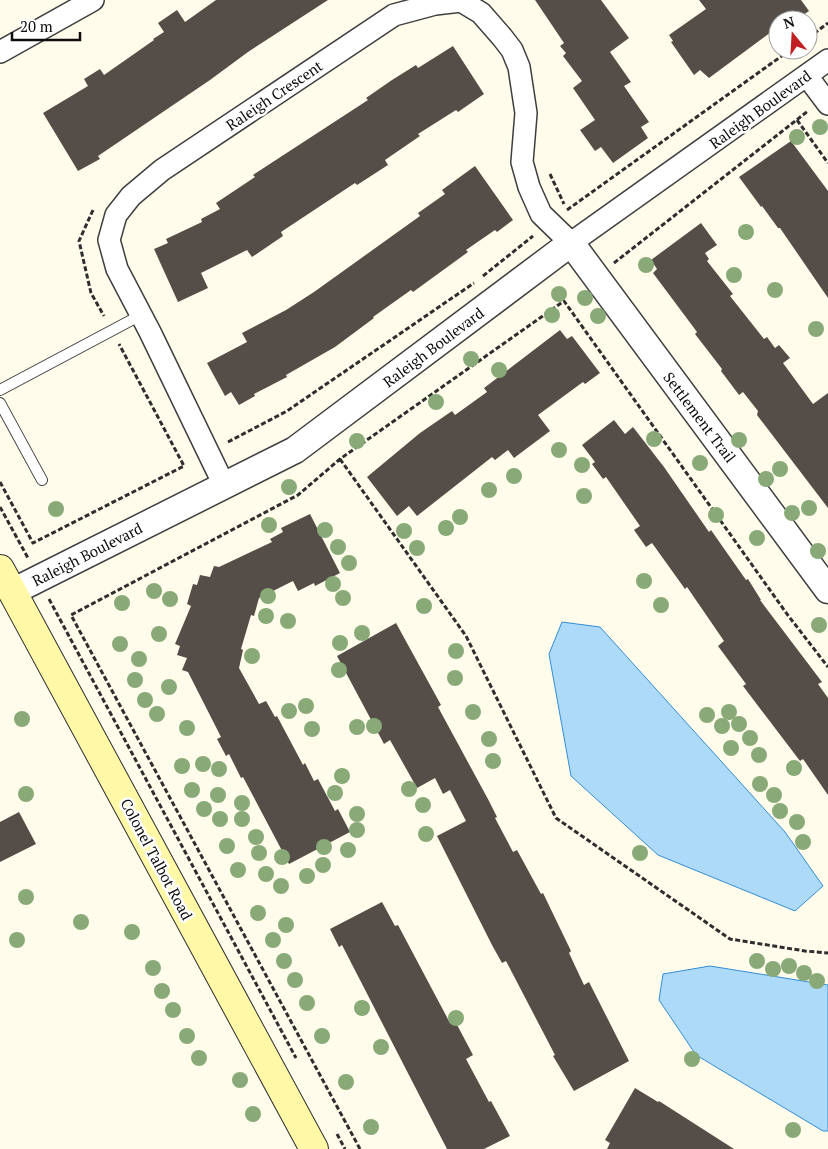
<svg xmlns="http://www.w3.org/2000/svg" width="828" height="1149" font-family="'PT Serif',serif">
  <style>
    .water { fill: #aedaf9; stroke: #328dd3 }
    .building { fill: #554e48 }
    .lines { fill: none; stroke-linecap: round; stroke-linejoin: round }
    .service-casing { stroke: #3f3f3f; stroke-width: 12 }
    .minor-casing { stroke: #3f3f3f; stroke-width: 24 }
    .tertiary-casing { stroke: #3f3f3f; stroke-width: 29 }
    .secondary-casing { stroke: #2e2e2e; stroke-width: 30 }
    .path { stroke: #2e2e2e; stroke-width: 3; stroke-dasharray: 5 2.5; stroke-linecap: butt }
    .service { stroke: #fff; stroke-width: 10 }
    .minor { stroke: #fff; stroke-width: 21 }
    .tertiary { stroke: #fff; stroke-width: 26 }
    .secondary { stroke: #fff8a6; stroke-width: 28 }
    .tree { fill: #89aa78 }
    .labels { text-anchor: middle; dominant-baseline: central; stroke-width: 5; stroke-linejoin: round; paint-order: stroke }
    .street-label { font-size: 15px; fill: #0c0c0c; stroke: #fff }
  </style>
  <rect width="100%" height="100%" fill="#fffceb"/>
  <path class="water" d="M 562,622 L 600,627 L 785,832 L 823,886 L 795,911 L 658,855 L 571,776 L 549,654 Z
    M 710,966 L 828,985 L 828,1131 L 823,1131 L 696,1055 L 659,1000 L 663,974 Z"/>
  <path class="building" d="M 216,0 L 328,0 L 248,52 L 210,80 L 98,156 L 100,159 L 78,171 L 43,113 L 88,86 L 84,79 L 100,69 L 104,75 L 154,40 L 153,39 L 164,32 L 158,23 L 177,10 L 185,22 Z
    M 535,0 L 601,0 L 629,38 L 610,52 L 631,82 L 624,86 L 649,122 L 641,127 L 648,138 L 613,163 L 601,147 L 595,151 L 580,130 L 595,120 L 573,88 L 582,81 L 563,56 L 566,53 L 560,46 L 564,43 Z
    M 699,0 L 801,0 L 809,11 L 796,20 L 778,20 L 778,27 L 709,78 L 700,70 L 694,75 L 671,42 L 673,41 L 669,35 L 706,9 Z
    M 453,46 L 484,94 L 458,112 L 456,110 L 418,134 L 420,136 L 385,160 L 388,165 L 357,185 L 355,183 L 281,232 L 283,236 L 252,257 L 247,250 L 201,273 L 208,288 L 178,302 L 154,249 L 168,243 L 166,239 L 202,222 L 201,219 L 220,209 L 216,203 L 255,177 L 253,175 L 368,100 L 366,98 L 392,80 L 416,65 L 418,68 Z
    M 791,141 L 828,191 L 828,298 L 780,228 L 778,228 L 762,206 L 761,207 L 739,177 Z
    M 475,166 L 513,220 L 497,232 L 495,230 L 466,250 L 468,252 L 413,292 L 411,290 L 373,317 L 374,318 L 335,347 L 286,375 L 287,377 L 254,394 L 255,396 L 239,405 L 231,392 L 225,396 L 207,363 L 247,342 L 242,333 L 286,310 L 314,292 L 420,216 L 418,213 L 445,194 L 442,190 Z
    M 701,223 L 717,245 L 705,253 L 709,259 L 707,261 L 733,294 L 730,296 L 764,339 L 767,337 L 775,348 L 779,345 L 790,358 L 783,363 L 813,404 L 828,393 L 828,508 L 757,415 L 758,411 L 743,392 L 739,395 L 721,371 L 722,369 L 695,334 L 697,332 L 653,273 L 657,269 L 651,260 Z
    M 560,330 L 567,339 L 572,336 L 600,373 L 585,384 L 583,382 L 538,415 L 550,431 L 514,458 L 508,450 L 495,460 L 492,457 L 417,516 L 409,506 L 397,516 L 367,477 L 420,433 L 452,411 L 455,415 L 487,392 L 484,388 Z
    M 614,420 L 625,434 L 633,427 L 664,467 L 709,532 L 711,530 L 746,580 L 748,579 L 761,600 L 760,600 L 822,682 L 818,684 L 828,698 L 828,795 L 803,759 L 800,761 L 743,686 L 746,684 L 718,646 L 724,641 L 687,587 L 685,589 L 652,543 L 646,547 L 634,530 L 640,526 L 606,477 L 603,479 L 592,464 L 595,462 L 582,445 Z
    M 310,514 L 340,573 L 315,586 L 314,583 L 298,591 L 293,581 L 259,598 L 254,616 L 251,615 L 241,649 L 243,650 L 239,668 L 259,704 L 266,701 L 275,717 L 277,716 L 303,765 L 305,763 L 314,781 L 318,779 L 335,811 L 338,809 L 350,832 L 289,864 L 243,777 L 241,778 L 229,754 L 226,756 L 217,739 L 221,737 L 188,672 L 182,670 L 187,658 L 177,655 L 180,646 L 175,644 L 191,606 L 187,604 L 193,584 L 197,585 L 200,575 L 210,577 L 214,566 L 219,567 L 272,542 L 270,539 L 283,532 L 281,528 Z
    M 396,623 L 441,705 L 438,707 L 489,801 L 497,817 L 495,818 L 513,852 L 517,850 L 541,894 L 543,893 L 571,951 L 569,953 L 584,985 L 589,982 L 629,1061 L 574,1091 L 553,1056 L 555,1055 L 506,961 L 502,963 L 492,945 L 437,836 L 466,821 L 450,790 L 443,794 L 435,778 L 417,788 L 390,740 L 384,744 L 337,656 Z
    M 19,812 L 36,844 L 0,862 L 0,822 Z
    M 382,902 L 395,926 L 398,925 L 450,1023 L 455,1021 L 473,1055 L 466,1059 L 489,1102 L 491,1101 L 510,1136 L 484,1149 L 447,1149 L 342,945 L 339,947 L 330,929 Z
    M 635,1088 L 658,1102 L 659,1101 L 734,1149 L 607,1149 L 610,1143 L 605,1140 Z"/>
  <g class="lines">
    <defs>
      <path id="service" d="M 0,390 L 141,315
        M 0,403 L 42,480"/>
      <path id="minor" d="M 0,52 L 93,0
        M 807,76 L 828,104
        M 224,485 L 150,332 L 117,269 L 109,240 L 116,215 L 131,196 L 162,170 L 394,15 L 435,4 L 461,1 L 481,13 L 502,37 L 512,50 L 519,67 L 526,113 L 522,162 L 529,187 L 541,214 L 571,243 L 828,60"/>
      <path id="tertiary" d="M 12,592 L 295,450 L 571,243 L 828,590"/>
      <path id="secondary" d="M 0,569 L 314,1149"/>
    </defs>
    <use href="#service" class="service-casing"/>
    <use href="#minor" class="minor-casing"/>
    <use href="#tertiary" class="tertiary-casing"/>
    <use href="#secondary" class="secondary-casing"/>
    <path class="path" d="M 808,38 L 828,23
      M 797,120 L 828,163
      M 550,174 L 564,204
      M 93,210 L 79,241 L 91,293 L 104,316
      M 567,210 L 790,50
      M 614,263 L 808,111
      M 483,276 L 533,236
      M 228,442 L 287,411 L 474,283
      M 340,459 L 466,636 L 556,818 L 730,939 L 805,951 L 828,953
      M 0,482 L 33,543 L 184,466 L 119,344
      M 0,507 L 28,558
      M 49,599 L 296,1058
      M 337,1134 L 345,1149
      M 360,1149 L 71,615 L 298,495 L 340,459 L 564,301 L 787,614 L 828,667"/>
    <use href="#service" class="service"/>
    <use href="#minor" class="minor"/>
    <use href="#tertiary" class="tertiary"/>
    <use href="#secondary" class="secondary"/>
  </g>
  <g class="tree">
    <circle cx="820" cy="127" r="8"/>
    <circle cx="797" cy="137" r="8"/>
    <circle cx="746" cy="232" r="8"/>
    <circle cx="646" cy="265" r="8"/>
    <circle cx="734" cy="275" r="8"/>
    <circle cx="775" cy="290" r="8"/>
    <circle cx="559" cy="294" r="8"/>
    <circle cx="585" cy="298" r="8"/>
    <circle cx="552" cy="315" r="8"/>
    <circle cx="598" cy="316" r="8"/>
    <circle cx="816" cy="329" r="8"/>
    <circle cx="471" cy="359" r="8"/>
    <circle cx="499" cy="370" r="8"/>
    <circle cx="436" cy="402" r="8"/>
    <circle cx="654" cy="439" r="8"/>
    <circle cx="739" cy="440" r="8"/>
    <circle cx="357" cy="441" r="8"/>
    <circle cx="559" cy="450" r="8"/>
    <circle cx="700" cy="463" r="8"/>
    <circle cx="582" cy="465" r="8"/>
    <circle cx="780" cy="469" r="8"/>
    <circle cx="514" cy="476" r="8"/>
    <circle cx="766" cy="479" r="8"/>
    <circle cx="289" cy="487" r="8"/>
    <circle cx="489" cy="490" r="8"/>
    <circle cx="584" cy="496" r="8"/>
    <circle cx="809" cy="508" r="8"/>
    <circle cx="56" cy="509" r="8"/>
    <circle cx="792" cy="513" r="8"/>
    <circle cx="716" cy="515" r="8"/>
    <circle cx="460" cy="517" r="8"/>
    <circle cx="269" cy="525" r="8"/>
    <circle cx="446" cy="528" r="8"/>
    <circle cx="325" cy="530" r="8"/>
    <circle cx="404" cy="531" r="8"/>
    <circle cx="757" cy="538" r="8"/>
    <circle cx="338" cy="547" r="8"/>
    <circle cx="417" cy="548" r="8"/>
    <circle cx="818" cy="551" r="8"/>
    <circle cx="349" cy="563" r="8"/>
    <circle cx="644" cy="581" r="8"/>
    <circle cx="333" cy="584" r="8"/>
    <circle cx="154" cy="591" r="8"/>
    <circle cx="268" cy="596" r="8"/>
    <circle cx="343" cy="598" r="8"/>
    <circle cx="170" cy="599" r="8"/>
    <circle cx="122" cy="603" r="8"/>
    <circle cx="661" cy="605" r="8"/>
    <circle cx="424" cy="606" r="8"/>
    <circle cx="266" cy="616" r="8"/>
    <circle cx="288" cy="621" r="8"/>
    <circle cx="819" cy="625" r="8"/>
    <circle cx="362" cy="633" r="8"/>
    <circle cx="159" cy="634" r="8"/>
    <circle cx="340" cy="643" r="8"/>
    <circle cx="120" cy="644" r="8"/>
    <circle cx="456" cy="651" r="8"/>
    <circle cx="252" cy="656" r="8"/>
    <circle cx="139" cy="659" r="8"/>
    <circle cx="339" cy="670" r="8"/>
    <circle cx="455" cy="678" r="8"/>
    <circle cx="135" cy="680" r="8"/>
    <circle cx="169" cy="687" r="8"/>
    <circle cx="145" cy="700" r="8"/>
    <circle cx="306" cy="706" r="8"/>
    <circle cx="289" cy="711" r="8"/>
    <circle cx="473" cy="712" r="8"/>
    <circle cx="729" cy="712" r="8"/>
    <circle cx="157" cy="714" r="8"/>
    <circle cx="707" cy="715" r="8"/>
    <circle cx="22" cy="719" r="8"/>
    <circle cx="739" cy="724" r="8"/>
    <circle cx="374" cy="726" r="8"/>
    <circle cx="722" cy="726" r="8"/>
    <circle cx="357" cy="727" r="8"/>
    <circle cx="187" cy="728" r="8"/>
    <circle cx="312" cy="729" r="8"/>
    <circle cx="750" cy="738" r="8"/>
    <circle cx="489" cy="739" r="8"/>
    <circle cx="731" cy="748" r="8"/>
    <circle cx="759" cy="755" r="8"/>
    <circle cx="493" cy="761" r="8"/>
    <circle cx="203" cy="764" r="8"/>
    <circle cx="182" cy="766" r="8"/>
    <circle cx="794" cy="768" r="8"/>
    <circle cx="219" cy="769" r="8"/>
    <circle cx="342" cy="776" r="8"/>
    <circle cx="760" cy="784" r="8"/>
    <circle cx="409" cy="789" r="8"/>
    <circle cx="192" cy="790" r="8"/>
    <circle cx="335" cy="793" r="8"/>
    <circle cx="26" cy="794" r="8"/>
    <circle cx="218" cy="795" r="8"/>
    <circle cx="774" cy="795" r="8"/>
    <circle cx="242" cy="803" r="8"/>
    <circle cx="423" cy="805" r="8"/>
    <circle cx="204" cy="809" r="8"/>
    <circle cx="780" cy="811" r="8"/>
    <circle cx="357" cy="814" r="8"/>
    <circle cx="220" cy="819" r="8"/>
    <circle cx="242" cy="819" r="8"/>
    <circle cx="797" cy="822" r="8"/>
    <circle cx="357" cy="830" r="8"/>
    <circle cx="426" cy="834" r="8"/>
    <circle cx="256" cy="837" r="8"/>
    <circle cx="803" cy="842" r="8"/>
    <circle cx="227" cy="846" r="8"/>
    <circle cx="324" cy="847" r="8"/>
    <circle cx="348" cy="850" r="8"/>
    <circle cx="259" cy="853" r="8"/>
    <circle cx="640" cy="853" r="8"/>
    <circle cx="282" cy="857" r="8"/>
    <circle cx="323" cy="865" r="8"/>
    <circle cx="238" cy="870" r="8"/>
    <circle cx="266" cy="874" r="8"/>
    <circle cx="307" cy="876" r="8"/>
    <circle cx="281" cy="886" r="8"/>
    <circle cx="26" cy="897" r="8"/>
    <circle cx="258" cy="913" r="8"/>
    <circle cx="81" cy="922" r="8"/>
    <circle cx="286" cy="925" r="8"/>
    <circle cx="132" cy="932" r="8"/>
    <circle cx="17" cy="940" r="8"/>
    <circle cx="273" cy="940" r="8"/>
    <circle cx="284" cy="961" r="8"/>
    <circle cx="757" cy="961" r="8"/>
    <circle cx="789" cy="966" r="8"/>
    <circle cx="153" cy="968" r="8"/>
    <circle cx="773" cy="969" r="8"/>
    <circle cx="804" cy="973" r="8"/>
    <circle cx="295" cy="980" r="8"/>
    <circle cx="817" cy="981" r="8"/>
    <circle cx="162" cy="991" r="8"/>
    <circle cx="307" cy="1003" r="8"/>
    <circle cx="362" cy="1008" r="8"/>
    <circle cx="173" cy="1010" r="8"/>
    <circle cx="456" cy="1018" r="8"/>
    <circle cx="187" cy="1036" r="8"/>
    <circle cx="322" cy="1036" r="8"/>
    <circle cx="381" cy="1047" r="8"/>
    <circle cx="199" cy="1058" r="8"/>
    <circle cx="692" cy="1059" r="8"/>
    <circle cx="240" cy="1080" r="8"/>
    <circle cx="346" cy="1082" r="8"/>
    <circle cx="253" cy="1114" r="8"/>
    <circle cx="371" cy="1127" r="8"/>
    <circle cx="793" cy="1130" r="8"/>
  </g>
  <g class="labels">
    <g class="street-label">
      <text transform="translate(274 95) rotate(-34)">Raleigh Crescent</text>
      <text transform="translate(760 109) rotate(-36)">Raleigh Boulevard</text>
      <text transform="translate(433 347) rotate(-37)">Raleigh Boulevard</text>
      <text transform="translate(700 417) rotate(53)">Settlement Trail</text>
      <text transform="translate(87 554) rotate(-27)">Raleigh Boulevard</text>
      <text transform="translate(157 859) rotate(62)">Colonel Talbot Road</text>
    </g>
  </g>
  <g transform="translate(793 35) rotate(342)"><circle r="24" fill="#ffffff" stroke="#9e9e9e"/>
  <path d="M0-4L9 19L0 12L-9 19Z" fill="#c11f22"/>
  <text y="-8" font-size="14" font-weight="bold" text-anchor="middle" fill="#0c0c0c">N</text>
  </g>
  <path d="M12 32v8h68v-8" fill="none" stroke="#0c0c0c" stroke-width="2.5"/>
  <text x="20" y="32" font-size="15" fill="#0c0c0c" stroke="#ffffff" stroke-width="4" paint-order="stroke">20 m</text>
</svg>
